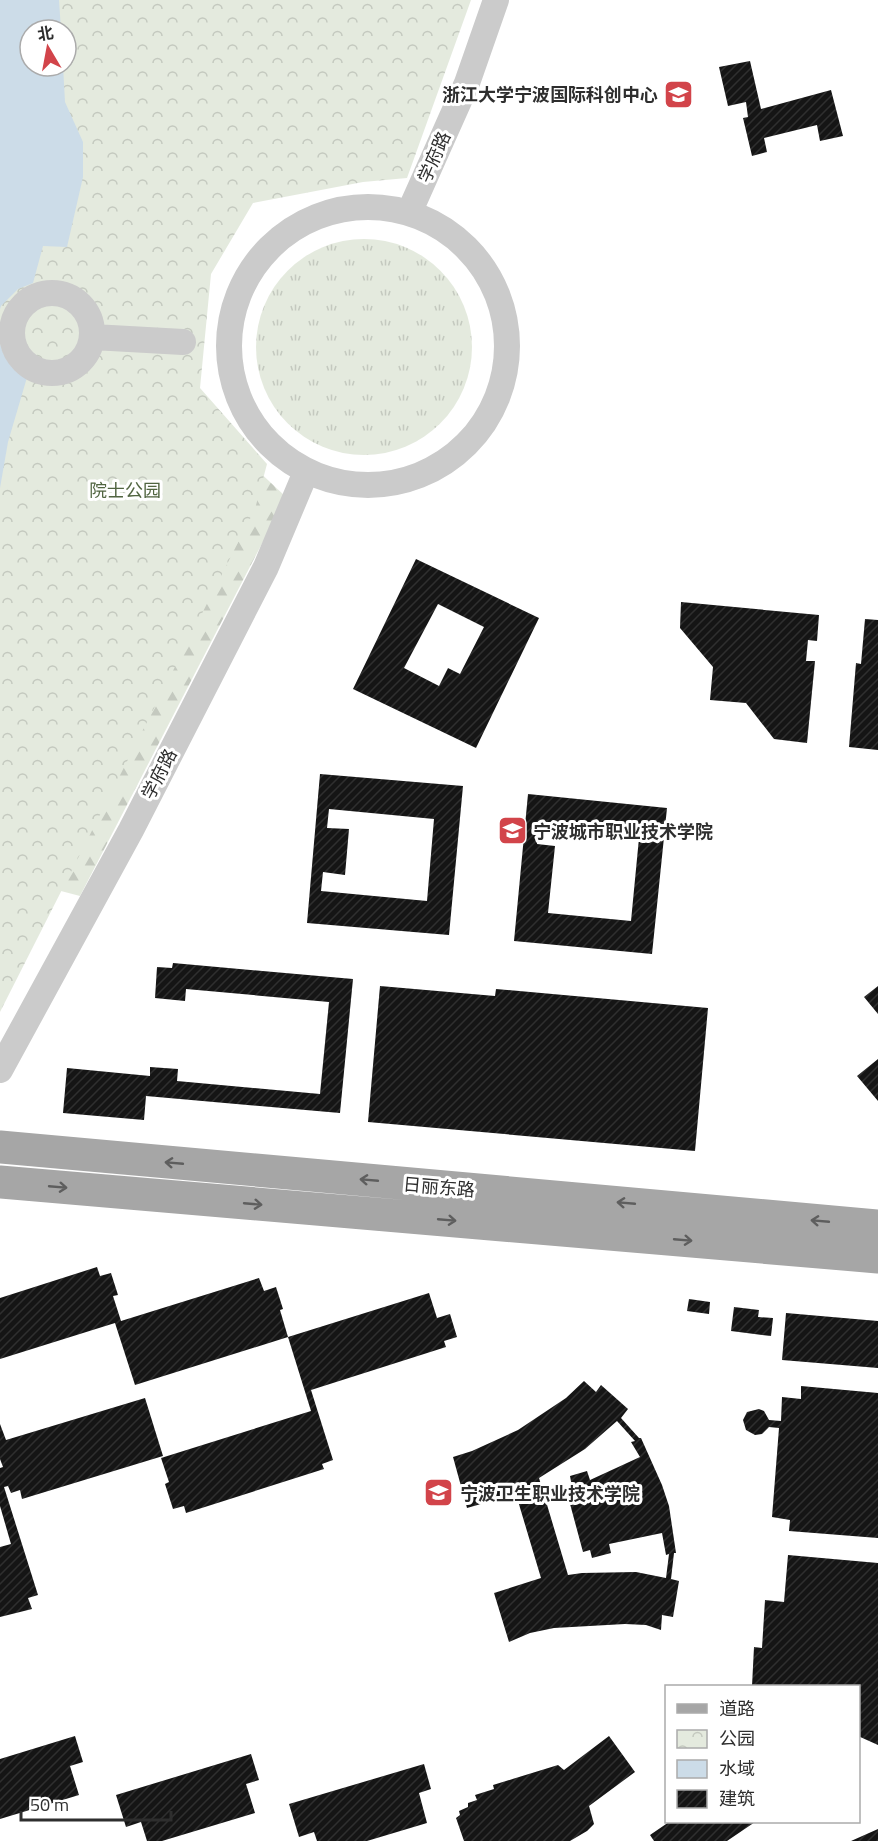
<svg xmlns="http://www.w3.org/2000/svg" width="878" height="1841" font-family="'Titillium Web','Noto Sans SC',sans-serif">
  <style>
    .grass { fill: url(#grass-tufts) }
    .forest { fill: url(#forest-firs) }
    .park { fill: url(#park-crowns); fill-rule: evenodd }
    .water { fill: #ccdce8 }
    .building { fill: url(#building-hatch); fill-rule: evenodd }
    .lines { fill: none; stroke-linecap: round; stroke-linejoin: round }
    .minor { stroke: #cbcbcb; stroke-width: 26 }
    .major { stroke: #a6a6a6; stroke-width: 33 }
    .oneway { stroke: #5e5e5e }
    .labels { text-anchor: middle; dominant-baseline: central; stroke-width: 6; stroke-linejoin: round; paint-order: stroke }
    .poi-label { font-size: 18px; font-weight: bold; fill: #2e2e2e; stroke: #fff; text-anchor: start }
    .street-label { font-size: 18px; fill: #2e2e2e; stroke: #fff }
    .park-label { font-size: 18px; fill: #516541; stroke: #fff }
  </style>
  <defs>
    <pattern id="grass-tufts" width="24" height="20" patternUnits="userSpaceOnUse" patternTransform="scale(1.5)"><rect width="24" height="20" fill="#e4eade"/><path d="M3 7l-1-3M5 7V3M7 7l1-3M15 17l-1-3M17 17v-4M19 17l1-3" fill="none" stroke="#c4c9bf"/></pattern>
    <pattern id="forest-firs" width="22" height="20" patternUnits="userSpaceOnUse" patternTransform="scale(1.5)"><rect width="22" height="20" fill="#e4eade"/><path d="M5 1l3.5 6h-7zM16 11l3.5 6h-7z" fill="#c4c9bf"/></pattern>
    <pattern id="park-crowns" width="20" height="18" patternUnits="userSpaceOnUse" patternTransform="scale(1.5)"><rect width="20" height="18" fill="#e4eade"/><path d="M2 6a3 3 0 1 1 6 0M12 15a3 3 0 1 1 6 0" fill="none" stroke="#c4c9bf"/></pattern>
    <pattern id="building-hatch" width="6" height="6" patternUnits="userSpaceOnUse" patternTransform="scale(1.5)"><rect width="6" height="6" fill="#151515"/><path d="M-1 1l2-2M0 6l6-6M5 7l2-2" fill="none" stroke="#2f2f2f"/></pattern>
  </defs>
  <rect width="100%" height="100%" fill="#fff"/>
  <path class="grass" d="M256 347a108 108 0 1 1 216 0a108 108 0 1 1-216 0Z"/>
  <path class="forest" d="M 190,407 L 286,497 L 80,896 L 0,875 L 0,717 Z"/>
  <path class="park" d="M 0,0 L 471,0 L 407,178 L 363,182 L 253,203 L 211,274 L 200,388 L 267,464 L 255,509 L 0,1012 ZM 30,30 L 66,30 L 66,66 L 30,66 Z"/>
  <path class="water" d="M 0,0 L 59,0 L 61,30 L 30,30 L 30,66 L 63,66 L 65,102 L 83,142 L 83,177 L 67,247 L 43,246 L 33,283 L 18,289 L 1,306 L 0,309 Z
    M 0,343 C 4,361 13,368 28,374 L 8,442 L 0,488 Z"/>
  <path class="building" d="M 750,61 L 761,109 L 831,90 L 843,136 L 820,141 L 817,125 L 764,138 L 767,152 L 752,156 L 743,118 L 748,117 L 746,102 L 728,106 L 719,67 Z
    M 416,559 L 539,618 L 476,748 L 353,689 ZM 438,604 L 484,627 L 460,674 L 448,668 L 439,686 L 404,668 Z
    M 681,602 L 819,615 L 817,641 L 808,640 L 806,661 L 815,661 L 807,743 L 774,739 L 746,703 L 710,700 L 713,667 L 680,628 Z
    M 865,619 L 878,620 L 878,750 L 849,747 L 856,663 L 861,664 Z
    M 320,774 L 463,786 L 449,935 L 307,923 ZM 329,809 L 434,819 L 427,901 L 321,891 L 323,872 L 345,875 L 349,829 L 327,828 Z
    M 528,794 L 667,808 L 652,954 L 514,941 ZM 538,828 L 639,838 L 631,921 L 548,913 L 555,846 L 537,844 Z
    M 173,963 L 353,979 L 340,1113 L 146,1096 L 144,1120 L 63,1113 L 67,1068 L 150,1076 L 150,1067 L 178,1069 L 177,1081 L 320,1094 L 329,1002 L 186,989 L 185,1001 L 155,998 L 157,967 L 172,968 Z
    M 380,986 L 495,996 L 496,989 L 708,1008 L 695,1151 L 368,1122 Z
    M 878,986 L 878,1014 L 864,997 Z
    M 878,1059 L 878,1101 L 857,1076 Z
    M 97,1267 L 100,1276 L 111,1273 L 118,1295 L 113,1296 L 121,1321 L 259,1278 L 264,1291 L 276,1287 L 283,1309 L 280,1310 L 288,1337 L 135,1385 L 115,1323 L 0,1359 L 0,1298 Z
    M 429,1293 L 437,1318 L 450,1314 L 457,1337 L 444,1341 L 446,1347 L 311,1390 L 333,1460 L 322,1464 L 324,1469 L 186,1513 L 184,1506 L 173,1509 L 165,1484 L 169,1482 L 161,1458 L 311,1411 L 288,1337 Z
    M 689,1299 L 710,1302 L 709,1314 L 687,1311 Z
    M 734,1307 L 759,1310 L 758,1317 L 773,1318 L 771,1336 L 731,1331 Z
    M 786,1313 L 878,1321 L 878,1368 L 782,1360 Z
    M 584,1381 L 596,1392 L 601,1385 L 628,1409 L 621,1418 L 639,1438 L 641,1438 L 662,1485 L 669,1506 L 676,1553 L 674,1553 L 671,1579 L 679,1581 L 673,1617 L 662,1615 L 661,1630 L 646,1625 L 625,1624 L 554,1628 L 530,1633 L 509,1642 L 494,1593 L 541,1578 L 515,1491 L 488,1502 L 467,1508 L 453,1457 L 472,1451 L 518,1430 L 566,1398 ZM 617,1421 L 635,1441 L 631,1442 L 640,1457 L 590,1480 L 587,1471 L 570,1476 L 572,1487 L 566,1489 L 583,1552 L 590,1550 L 592,1558 L 611,1553 L 609,1544 L 662,1533 L 666,1555 L 669,1554 L 666,1578 L 636,1572 L 582,1573 L 568,1575 L 539,1478 L 585,1449 Z
    M 801,1386 L 878,1393 L 878,1538 L 789,1531 L 790,1520 L 772,1517 L 779,1428 L 769,1427 L 762,1434 L 755,1435 L 746,1430 L 743,1420 L 747,1412 L 759,1409 L 764,1411 L 769,1420 L 781,1421 L 782,1397 L 801,1399 Z
    M 145,1398 L 163,1456 L 22,1499 L 20,1490 L 11,1493 L 8,1486 L 4,1487 L 38,1595 L 28,1598 L 32,1609 L 0,1617 L 0,1547 L 11,1544 L 0,1506 L 0,1468 L 3,1467 L 0,1459 L 0,1424 L 6,1440 Z
    M 788,1555 L 878,1563 L 878,1745 L 858,1736 L 858,1686 L 752,1686 L 754,1647 L 762,1648 L 765,1600 L 784,1602 Z
    M 75,1736 L 83,1762 L 70,1766 L 79,1795 L 0,1819 L 0,1759 Z
    M 609,1736 L 635,1772 L 589,1806 L 594,1824 L 587,1831 L 570,1841 L 464,1841 L 456,1818 L 460,1815 L 459,1811 L 468,1807 L 468,1803 L 477,1800 L 475,1795 L 494,1789 L 493,1785 L 558,1765 L 564,1770 Z
    M 251,1754 L 259,1780 L 246,1784 L 255,1813 L 162,1841 L 147,1841 L 141,1822 L 126,1827 L 116,1795 Z
    M 424,1764 L 431,1789 L 419,1793 L 427,1823 L 367,1841 L 317,1841 L 314,1832 L 299,1837 L 289,1804 Z
    M 669,1822 L 755,1822 L 727,1841 L 654,1841 L 650,1835 Z
    M 878,1829 L 878,1841 L 851,1841 Z"/>
  <g class="lines">
    <path class="minor" d="M229 346a139 139 0 1 1 278 0a139 139 0 1 1-278 0Z
      M 409,213 L 467,83 L 496,0
      M12 333a40 40 0 1 1 80 0a40 40 0 1 1-80 0Z
      M 93,337 L 183,342
      M 0,1070 L 131,830 L 266,567 L 306,472"/>
    <path class="major" d="M 0,1147 L 878,1226
      M 0,1182 L 878,1257"/>
  </g>
  <defs><path id="oneway-shaft" d="M-6 0H5M1.5-3L5.5 0L1.5 3" fill="none" stroke-width="1.6" stroke-linecap="round" stroke-linejoin="round" transform="scale(1.5)"/></defs>
  <g class="oneway">
    <use href="#oneway-shaft" transform="translate(174 1163) rotate(-175)"/>
    <use href="#oneway-shaft" transform="translate(369 1180) rotate(-175)"/>
    <use href="#oneway-shaft" transform="translate(58 1187) rotate(5)"/>
    <use href="#oneway-shaft" transform="translate(626 1203) rotate(-175)"/>
    <use href="#oneway-shaft" transform="translate(253 1204) rotate(5)"/>
    <use href="#oneway-shaft" transform="translate(447 1220) rotate(5)"/>
    <use href="#oneway-shaft" transform="translate(820 1221) rotate(-175)"/>
    <use href="#oneway-shaft" transform="translate(683 1240) rotate(5)"/>
  </g>
  <defs>
    <symbol id="university-square" viewBox="-11 -11 22 22"><rect x="-9" y="-9" width="18" height="18" rx="4" fill="#d2444a" stroke="#fff"/><path d="M0-5L7-2L0 1L-7-2ZM-4 1L0 2.5L4 1V4Q0 6-4 4Z" fill="#fff"/></symbol>
  </defs>
  <g fill-rule="evenodd">
    <use href="#university-square" x="662" y="78" width="33" height="33"/>
    <use href="#university-square" x="496" y="814" width="33" height="33"/>
    <use href="#university-square" x="422" y="1476" width="33" height="33"/>
  </g>
  <g class="labels">
    <g class="poi-label">
      <text x="658" y="94" text-anchor="end">浙江大学宁波国际科创中心</text>
      <text x="533" y="831">宁波城市职业技术学院</text>
      <text x="460" y="1493">宁波卫生职业技术学院</text>
    </g>
    <g class="street-label">
      <text transform="translate(434 157) rotate(-66)">学府路</text>
      <text transform="translate(159 774) rotate(-63)">学府路</text>
      <text transform="translate(439 1187) rotate(5)">日丽东路</text>
    </g>
    <g class="park-label">
      <text x="125" y="490">院士公园</text>
    </g>
  </g>
  <rect x="665" y="1685" width="195" height="138" fill="#ffffff" stroke="#ababab" stroke-width="1.5"/>
  <rect x="677" y="1704" width="30" height="9" fill="#a6a6a6" stroke="#ababab" stroke-width="1.5"/>
  <text x="719" y="1715" font-size="18" fill="#2e2e2e">道路</text>
  <rect x="677" y="1730" width="30" height="18" fill="url(#park-crowns)" stroke="#ababab" stroke-width="1.5"/>
  <text x="719" y="1745" font-size="18" fill="#2e2e2e">公园</text>
  <rect x="677" y="1760" width="30" height="18" fill="#ccdce8" stroke="#ababab" stroke-width="1.5"/>
  <text x="719" y="1775" font-size="18" fill="#2e2e2e">水域</text>
  <rect x="677" y="1790" width="30" height="18" fill="url(#building-hatch)" stroke="#ababab" stroke-width="1.5"/>
  <text x="719" y="1805" font-size="18" fill="#2e2e2e">建筑</text>
  <g transform="translate(48 48) rotate(350)"><circle r="28" fill="#ffffff" stroke="#ababab" stroke-width="1.5"/>
  <path d="M0-4.5L10 22L0 15L-10 22Z" fill="#d2444a"/>
  <text y="-9" font-size="16" font-weight="bold" text-anchor="middle" fill="#2e2e2e">北</text>
  </g>
  <path d="M21 1811v9h150v-9" fill="none" stroke="#2e2e2e" stroke-width="3"/>
  <text x="30" y="1811" font-size="18" fill="#2e2e2e" stroke="#ffffff" stroke-width="4.5" paint-order="stroke">50 m</text>
</svg>
